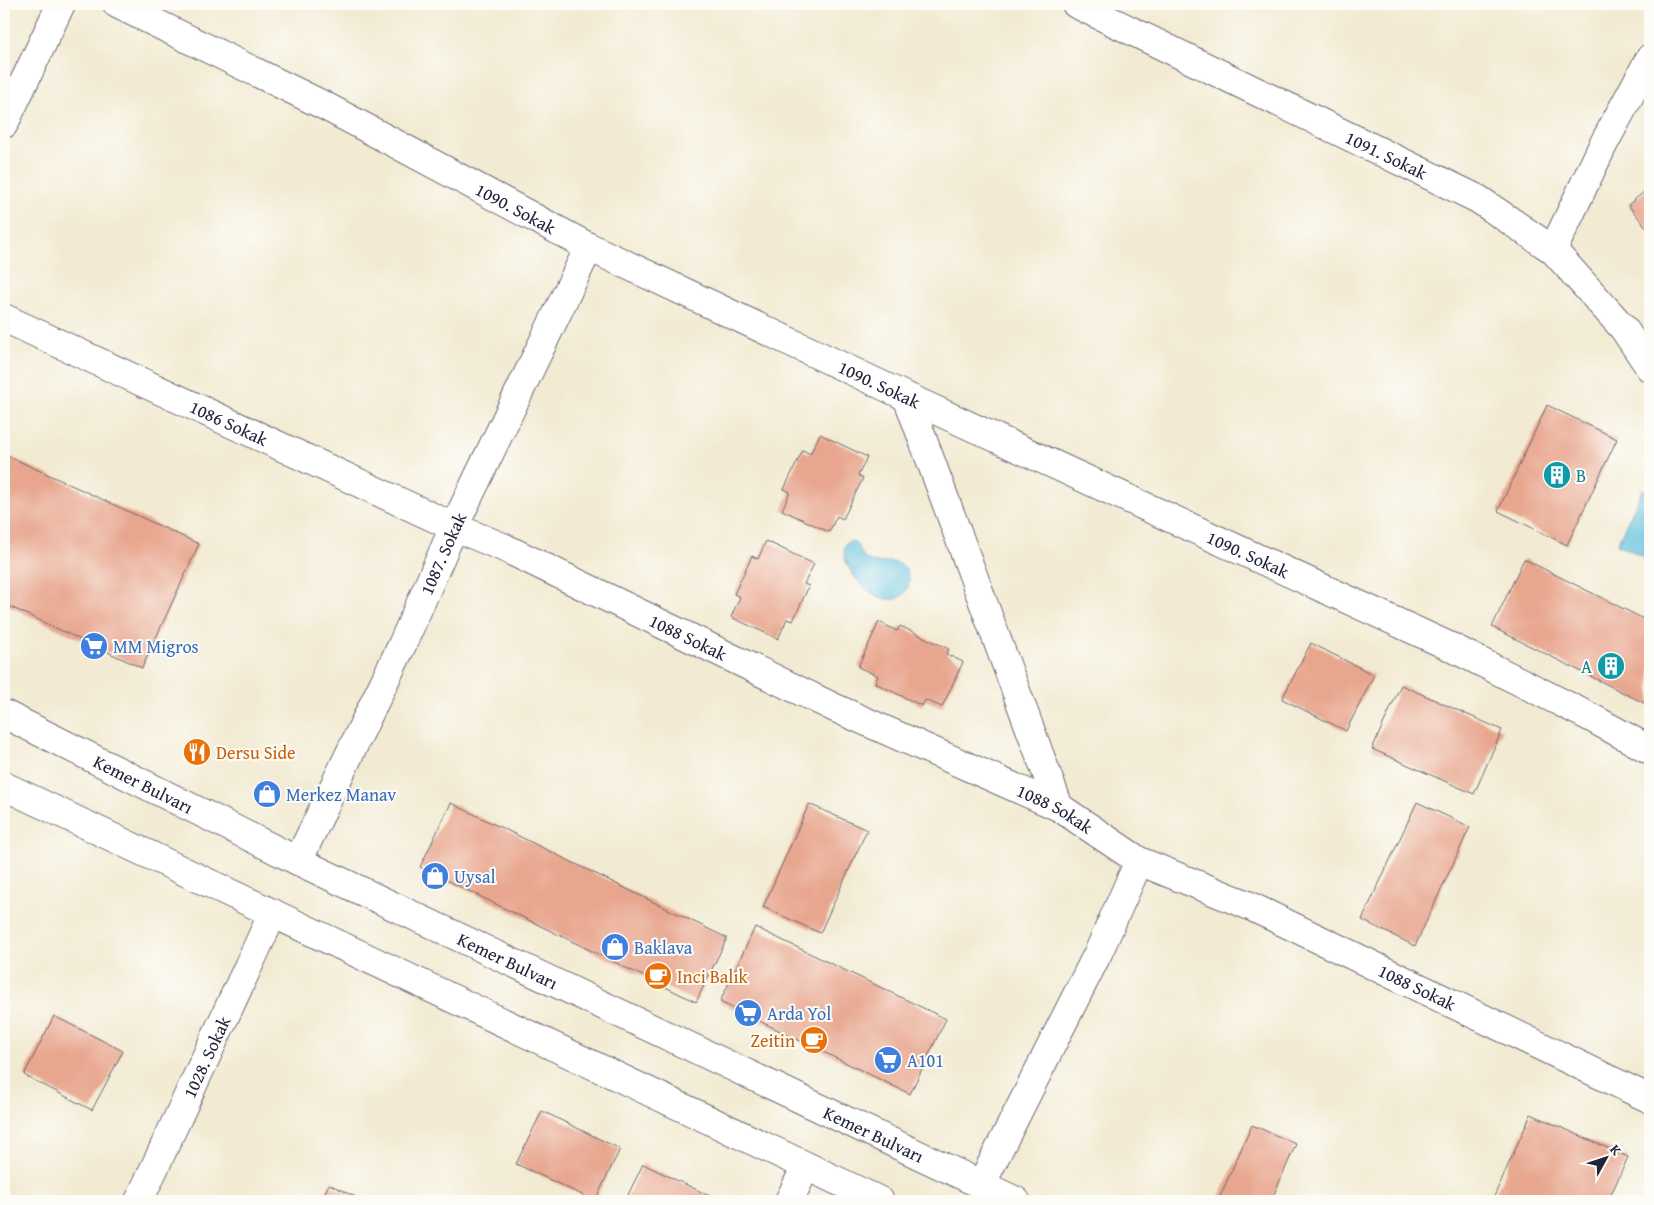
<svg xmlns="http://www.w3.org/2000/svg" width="1654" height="1205" font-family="'Gentium Book Plus',serif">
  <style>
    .water { fill: #62c0e0; stroke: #42718e }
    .building { fill: #e8a68e }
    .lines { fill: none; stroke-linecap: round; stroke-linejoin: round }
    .street-casing { stroke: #6b6870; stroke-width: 30 }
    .secondary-casing { stroke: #6b6870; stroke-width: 30 }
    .street { stroke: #fff; stroke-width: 28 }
    .secondary { stroke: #fff; stroke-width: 28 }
    .labels { text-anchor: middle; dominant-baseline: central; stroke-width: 4; stroke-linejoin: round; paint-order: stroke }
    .street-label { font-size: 18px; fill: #22223b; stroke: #fdfcf7 }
    .culture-label { font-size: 18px; fill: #0d838f; stroke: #fdfcf7; text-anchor: start }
    .shop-label { font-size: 18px; fill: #366cbe; stroke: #fdfcf7; text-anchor: start }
    .food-label { font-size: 18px; fill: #c56008; stroke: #fdfcf7; text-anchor: start }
  </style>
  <rect width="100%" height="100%" fill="#fdfcf7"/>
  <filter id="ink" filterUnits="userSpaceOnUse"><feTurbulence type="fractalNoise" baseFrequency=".02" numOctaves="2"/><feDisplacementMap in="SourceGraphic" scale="10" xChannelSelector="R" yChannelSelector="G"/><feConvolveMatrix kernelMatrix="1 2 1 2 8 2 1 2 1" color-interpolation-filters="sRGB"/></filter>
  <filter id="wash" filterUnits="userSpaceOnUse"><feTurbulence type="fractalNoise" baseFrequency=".0096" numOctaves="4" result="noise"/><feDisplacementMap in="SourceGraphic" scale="20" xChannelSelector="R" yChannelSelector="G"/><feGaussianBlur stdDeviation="1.12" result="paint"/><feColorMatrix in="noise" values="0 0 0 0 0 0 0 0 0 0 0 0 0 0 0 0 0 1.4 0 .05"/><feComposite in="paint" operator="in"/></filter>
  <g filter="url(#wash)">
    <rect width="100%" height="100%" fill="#f2ead2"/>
    <path class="water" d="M 1643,489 L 1650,494 L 1650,560 L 1617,544 Z
      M 852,541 C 861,545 860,557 869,561 C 879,566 890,559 899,564 C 905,566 909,573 909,579 C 909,586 907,591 902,596 C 880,613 834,565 846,543 Z"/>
    <g id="blocks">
      <path class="building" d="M 1650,187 L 1650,232 L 1628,205 Z
        M 1547,405 L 1617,439 L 1567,545 L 1498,511 Z
        M 820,434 L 867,457 L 858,476 L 863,478 L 843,519 L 837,516 L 829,532 L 782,510 L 790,492 L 784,489 L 803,450 L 810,454 Z
        M 8,456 L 199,544 L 142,668 L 4,604 L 4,464 Z
        M 766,541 L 814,564 L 804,584 L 809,586 L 793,621 L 787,619 L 778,639 L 731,617 L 740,597 L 734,594 L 752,556 L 758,559 Z
        M 1524,559 L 1650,622 L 1650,706 L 1492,627 Z
        M 879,622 L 897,631 L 900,626 L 949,649 L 946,654 L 963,662 L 942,707 L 925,700 L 922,706 L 875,683 L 878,676 L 858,667 Z
        M 1311,643 L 1374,675 L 1346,731 L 1282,699 Z
        M 1401,685 L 1502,730 L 1474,794 L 1372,749 Z
        M 1417,802 L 1470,827 L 1415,946 L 1362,920 Z
        M 451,803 L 727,938 L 696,1002 L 420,867 Z
        M 809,804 L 867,830 L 820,933 L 763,907 Z
        M 755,927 L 946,1019 L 910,1094 L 720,1002 Z
        M 54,1016 L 123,1051 L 92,1110 L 24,1075 Z
        M 542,1111 L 620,1149 L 595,1201 L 516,1164 Z
        M 1531,1114 L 1628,1157 L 1608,1201 L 1492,1201 Z
        M 1252,1125 L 1296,1144 L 1271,1201 L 1218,1201 Z
        M 643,1164 L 720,1201 L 625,1201 Z
        M 329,1184 L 364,1201 L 321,1201 Z"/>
    </g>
  </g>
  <g filter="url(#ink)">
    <use href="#blocks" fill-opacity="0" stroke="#6b6870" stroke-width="1"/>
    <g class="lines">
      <defs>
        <g id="street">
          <path id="s1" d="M 117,4 L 325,106 L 589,247 L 907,397 L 1453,648 L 1590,717 L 1650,750"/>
          <path id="s2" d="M 1076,4 L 1478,199 L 1553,250 L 1624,329 L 1650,368"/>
          <path d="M 4,124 L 61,4"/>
          <path d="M 1553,250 L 1603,145 L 1650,58"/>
          <path id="s3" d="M 4,318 L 454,527 L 505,548 L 833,707 L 1059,807 L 1139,861 L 1250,906 L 1650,1099"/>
          <path d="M 907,397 L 1059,807"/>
          <path id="s4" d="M 298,861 L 402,645 L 454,527 L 589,247"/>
          <path d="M 981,1185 L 1099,951 L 1139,861"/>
          <path id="s5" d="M 139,1201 L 273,913"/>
          <path d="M 789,1201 L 806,1166"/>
        </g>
        <g id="secondary">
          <path id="s6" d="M 4,714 L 298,861 L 1016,1201"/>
          <path d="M 4,786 L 880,1201"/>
        </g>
      </defs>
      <use href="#street" class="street-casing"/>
      <use href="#secondary" class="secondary-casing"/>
      <use href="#street" class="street"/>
      <use href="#secondary" class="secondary"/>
    </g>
  </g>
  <defs>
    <symbol id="building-disc" viewBox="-11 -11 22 22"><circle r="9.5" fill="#0f9aa8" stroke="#fdfcf7"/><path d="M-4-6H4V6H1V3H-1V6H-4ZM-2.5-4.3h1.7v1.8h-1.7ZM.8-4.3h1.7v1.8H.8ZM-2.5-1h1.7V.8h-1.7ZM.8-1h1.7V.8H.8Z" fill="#fff"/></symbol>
    <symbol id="supermarket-disc" viewBox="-11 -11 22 22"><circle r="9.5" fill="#3f7fe0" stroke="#fdfcf7"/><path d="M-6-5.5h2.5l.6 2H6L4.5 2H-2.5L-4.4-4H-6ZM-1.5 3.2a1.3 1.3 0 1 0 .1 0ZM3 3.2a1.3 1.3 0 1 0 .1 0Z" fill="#fff"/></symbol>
    <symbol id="restaurant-disc" viewBox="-11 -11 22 22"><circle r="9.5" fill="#e8710a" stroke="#fdfcf7"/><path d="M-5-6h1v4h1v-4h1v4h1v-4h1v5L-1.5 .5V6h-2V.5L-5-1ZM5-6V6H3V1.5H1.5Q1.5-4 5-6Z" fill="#fff"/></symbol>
    <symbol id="shop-disc" viewBox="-11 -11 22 22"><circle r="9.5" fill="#3f7fe0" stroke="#fdfcf7"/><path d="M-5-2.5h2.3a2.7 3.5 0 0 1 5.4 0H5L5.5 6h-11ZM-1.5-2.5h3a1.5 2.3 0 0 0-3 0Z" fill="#fff"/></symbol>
    <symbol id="cafe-disc" viewBox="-11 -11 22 22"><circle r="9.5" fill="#e8710a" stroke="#fdfcf7"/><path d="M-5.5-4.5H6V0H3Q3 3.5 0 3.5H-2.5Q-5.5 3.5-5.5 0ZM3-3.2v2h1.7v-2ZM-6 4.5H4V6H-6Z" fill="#fff"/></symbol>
  </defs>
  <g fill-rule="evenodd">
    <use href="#building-disc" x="1541" y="459" width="32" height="32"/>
    <use href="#supermarket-disc" x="78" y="630" width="32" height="32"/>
    <use href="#building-disc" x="1595" y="650" width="32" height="32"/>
    <use href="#restaurant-disc" x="181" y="736" width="32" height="32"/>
    <use href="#shop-disc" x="251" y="778" width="32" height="32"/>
    <use href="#shop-disc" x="419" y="860" width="32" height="32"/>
    <use href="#shop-disc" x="599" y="931" width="32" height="32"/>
    <use href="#cafe-disc" x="642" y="960" width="32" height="32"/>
    <use href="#supermarket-disc" x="732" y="997" width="32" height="32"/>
    <use href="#cafe-disc" x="798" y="1024" width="32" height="32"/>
    <use href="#supermarket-disc" x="872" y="1044" width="32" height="32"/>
  </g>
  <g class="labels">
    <g class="street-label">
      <text stroke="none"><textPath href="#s2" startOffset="345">1091. Sokak</textPath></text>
      <text stroke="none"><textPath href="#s1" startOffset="448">1090. Sokak</textPath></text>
      <text stroke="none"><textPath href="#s1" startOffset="852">1090. Sokak</textPath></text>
      <text stroke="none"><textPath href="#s3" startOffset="248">1086 Sokak</textPath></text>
      <text stroke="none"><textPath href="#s1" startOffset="1258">1090. Sokak</textPath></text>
      <text stroke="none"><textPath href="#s4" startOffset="340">1087. Sokak</textPath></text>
      <text stroke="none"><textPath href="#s3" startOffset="755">1088 Sokak</textPath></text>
      <text stroke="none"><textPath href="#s6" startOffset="156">Kemer Bulvarı</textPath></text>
      <text stroke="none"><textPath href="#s3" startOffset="1160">1088 Sokak</textPath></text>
      <text stroke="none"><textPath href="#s6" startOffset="561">Kemer Bulvarı</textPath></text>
      <text stroke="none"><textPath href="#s3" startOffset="1565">1088 Sokak</textPath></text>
      <text stroke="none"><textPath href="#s5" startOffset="159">1028. Sokak</textPath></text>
      <text stroke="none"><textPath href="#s6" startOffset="966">Kemer Bulvarı</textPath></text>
    </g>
    <g class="culture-label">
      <text x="1576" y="475">B</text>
      <text x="1592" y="666" text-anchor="end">A</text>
    </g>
    <g class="shop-label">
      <text x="113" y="646">MM Migros</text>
      <text x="286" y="794">Merkez Manav</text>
      <text x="454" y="876">Uysal</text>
      <text x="634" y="947">Baklava</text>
      <text x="767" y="1013">Arda Yol</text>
      <text x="907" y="1060">A101</text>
    </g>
    <g class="food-label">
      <text x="216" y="752">Dersu Side</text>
      <text x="677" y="976">Inci Balık</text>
      <text x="795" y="1040" text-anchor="end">Zeitin</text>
    </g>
  </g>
  <rect width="1654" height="1205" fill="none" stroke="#fdfcf7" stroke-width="20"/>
  <g transform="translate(1606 1158) rotate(50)" stroke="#fdfcf7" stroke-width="4" paint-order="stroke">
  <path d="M0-4L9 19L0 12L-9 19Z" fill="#22223b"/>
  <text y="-8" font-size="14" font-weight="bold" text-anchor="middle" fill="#22223b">K</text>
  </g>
</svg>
